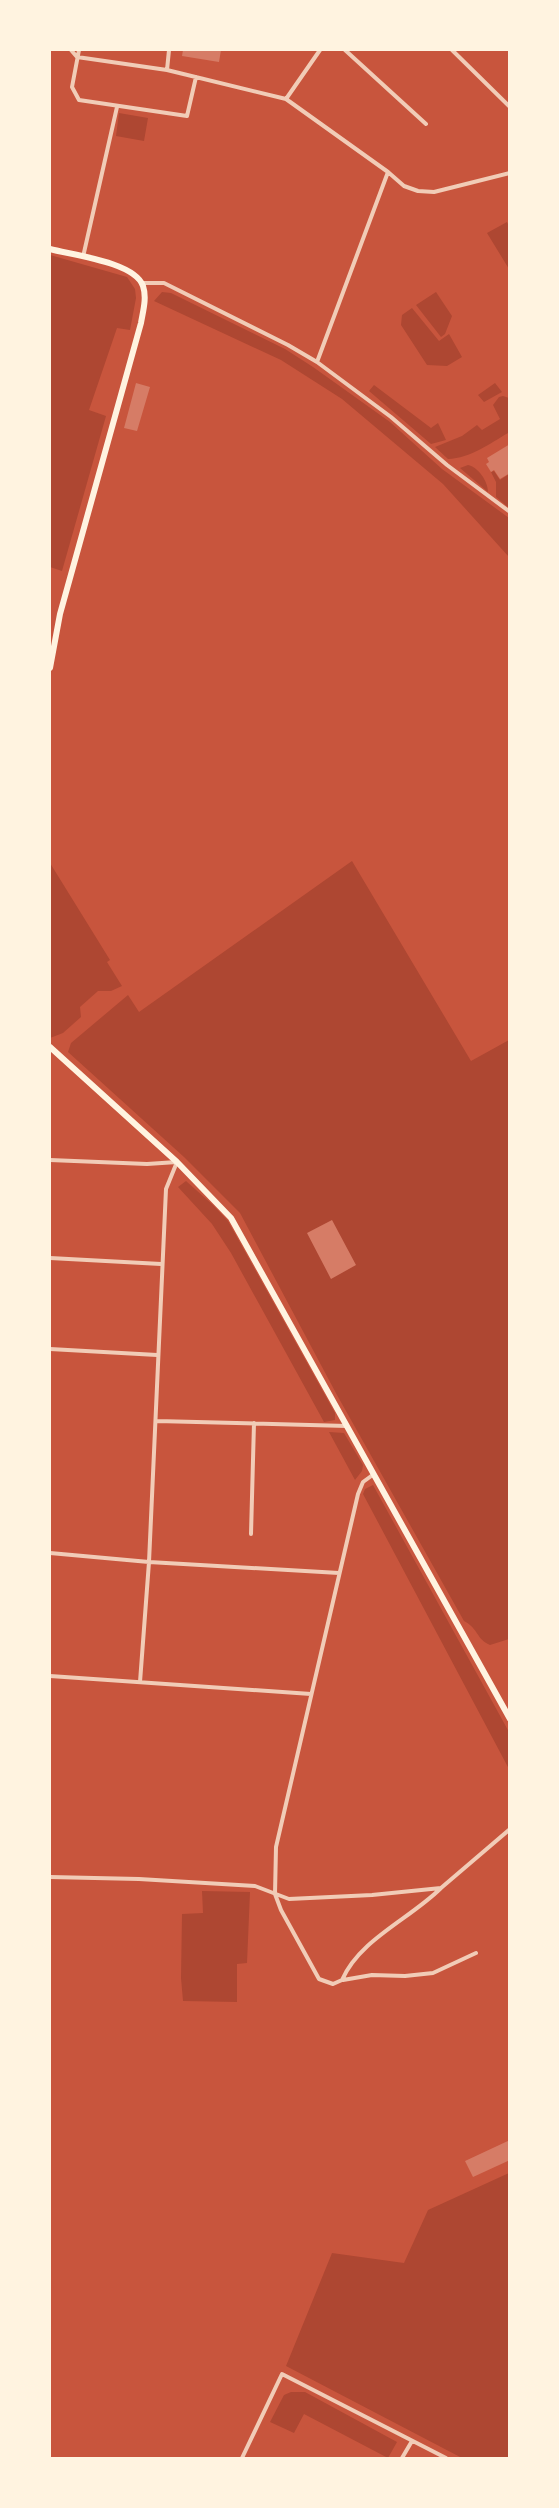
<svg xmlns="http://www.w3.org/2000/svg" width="559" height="2508" font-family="'DM Sans',sans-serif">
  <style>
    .green { fill: #ae4732 }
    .building { fill: #d67c66 }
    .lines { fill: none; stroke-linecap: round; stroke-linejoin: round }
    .minor { stroke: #f1ccb7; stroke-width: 4 }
    .primary { stroke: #fff3e0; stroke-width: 6 }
  </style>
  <rect width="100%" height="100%" fill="#c8553d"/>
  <path class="green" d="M 119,113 L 148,118 L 144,141 L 116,136 Z
    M 507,222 L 509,226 L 509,269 L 487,233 Z
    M 50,255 L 127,277 L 135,289 L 136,298 L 130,330 L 117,328 L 89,410 L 106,416 L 62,571 L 50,567 Z
    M 162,292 L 171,293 L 285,349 L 313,367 L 390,422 L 442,469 L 509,518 L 509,557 L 443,484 L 342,399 L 281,360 L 154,301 Z
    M 436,292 L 452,316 L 445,334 L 441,337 L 416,305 Z
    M 412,308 L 439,341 L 449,334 L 462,357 L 447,366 L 427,365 L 401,325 L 402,315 Z
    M 495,383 L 502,392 L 484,402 L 478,395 Z
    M 374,385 L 431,428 L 438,423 L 446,440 L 431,444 L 369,391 Z
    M 503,396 L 509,398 L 509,435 L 508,433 C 489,444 471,458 448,459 L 435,447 L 462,436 L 477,425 L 482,430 L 500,419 L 493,405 L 499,397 Z
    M 468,465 C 478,467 488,481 488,492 L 460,468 Z
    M 494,471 L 500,480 L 509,474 L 509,508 L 496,497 L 496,482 L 491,472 Z
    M 352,861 L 471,1061 L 509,1040 L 509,1639 L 490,1645 C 476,1639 479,1629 464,1621 L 337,1395 L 240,1213 L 184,1157 L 68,1052 L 71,1043 L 128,995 L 139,1012 Z
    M 50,863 L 110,960 L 107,962 L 122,986 L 111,991 L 98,991 L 80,1007 L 81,1017 L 63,1033 L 50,1038 Z
    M 186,1181 L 213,1205 L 228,1221 L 335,1413 L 335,1420 L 324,1422 L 231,1253 L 212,1224 L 178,1187 Z
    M 329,1432 L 344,1433 L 363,1465 L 362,1471 L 355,1480 Z
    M 373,1485 L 509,1732 L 509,1769 L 363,1494 L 365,1489 Z
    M 202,1891 L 250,1892 L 247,1963 L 237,1964 L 237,2002 L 183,2001 L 181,1978 L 182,1914 L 203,1913 Z
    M 509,2173 L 509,2458 L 462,2458 L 286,2366 L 332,2253 L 404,2263 L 428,2210 Z
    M 291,2392 L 305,2392 L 397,2442 L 388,2458 L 304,2414 L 294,2433 L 270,2422 L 284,2395 Z"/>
  <path class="building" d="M 183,50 L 221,50 L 219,62 L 182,56 Z
    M 136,383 L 150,387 L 137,431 L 124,428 Z
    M 510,444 L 510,473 L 500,479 L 494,470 L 491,472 L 486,464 L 489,462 L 487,458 Z
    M 332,1220 L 356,1265 L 331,1279 L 307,1233 Z
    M 510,2140 L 510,2160 L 473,2177 L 465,2161 Z"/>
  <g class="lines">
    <path class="minor" d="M 71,50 L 77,57 L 167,70 L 286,99 L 388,172 L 404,186 L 418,191 L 434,192 L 510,173
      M 79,50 L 72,87 L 79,100 L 187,116 L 196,77
      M 345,50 L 426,124
      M 452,50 L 510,107
      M 167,70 L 169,50
      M 286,99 L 320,50
      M 83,257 L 117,107
      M 142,283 L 164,283 L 288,345 L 317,362 L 391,417 L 447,465 L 510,512
      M 317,362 L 388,172
      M 50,1160 L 147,1164 L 177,1162 L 166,1189 L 149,1562 L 140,1682
      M 50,1258 L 161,1264
      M 50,1349 L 157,1355
      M 157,1421 L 347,1426
      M 374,1474 L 363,1482 L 358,1494 L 276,1847 L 275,1894 L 281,1910 L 319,1979 L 333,1984 L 342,1980 C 360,1939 410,1919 441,1888
      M 251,1534 L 254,1423
      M 50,1553 L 149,1562 L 339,1573
      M 50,1676 L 311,1694
      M 50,1877 L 139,1879 L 255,1886 L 289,1899 L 372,1895 L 441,1888 L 510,1829
      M 343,1980 L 372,1975 L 405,1976 L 433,1973 L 476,1953
      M 242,2458 L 282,2374 L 446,2458
      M 402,2458 L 412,2441"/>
    <path class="primary" d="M 50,249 C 72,255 135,262 143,286 C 147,298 143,311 141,323 L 60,614 L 50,668
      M 50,1047 L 177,1162 L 231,1218 L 510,1719"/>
  </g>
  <rect width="559" height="2508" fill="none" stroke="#fff3e0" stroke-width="102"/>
</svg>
